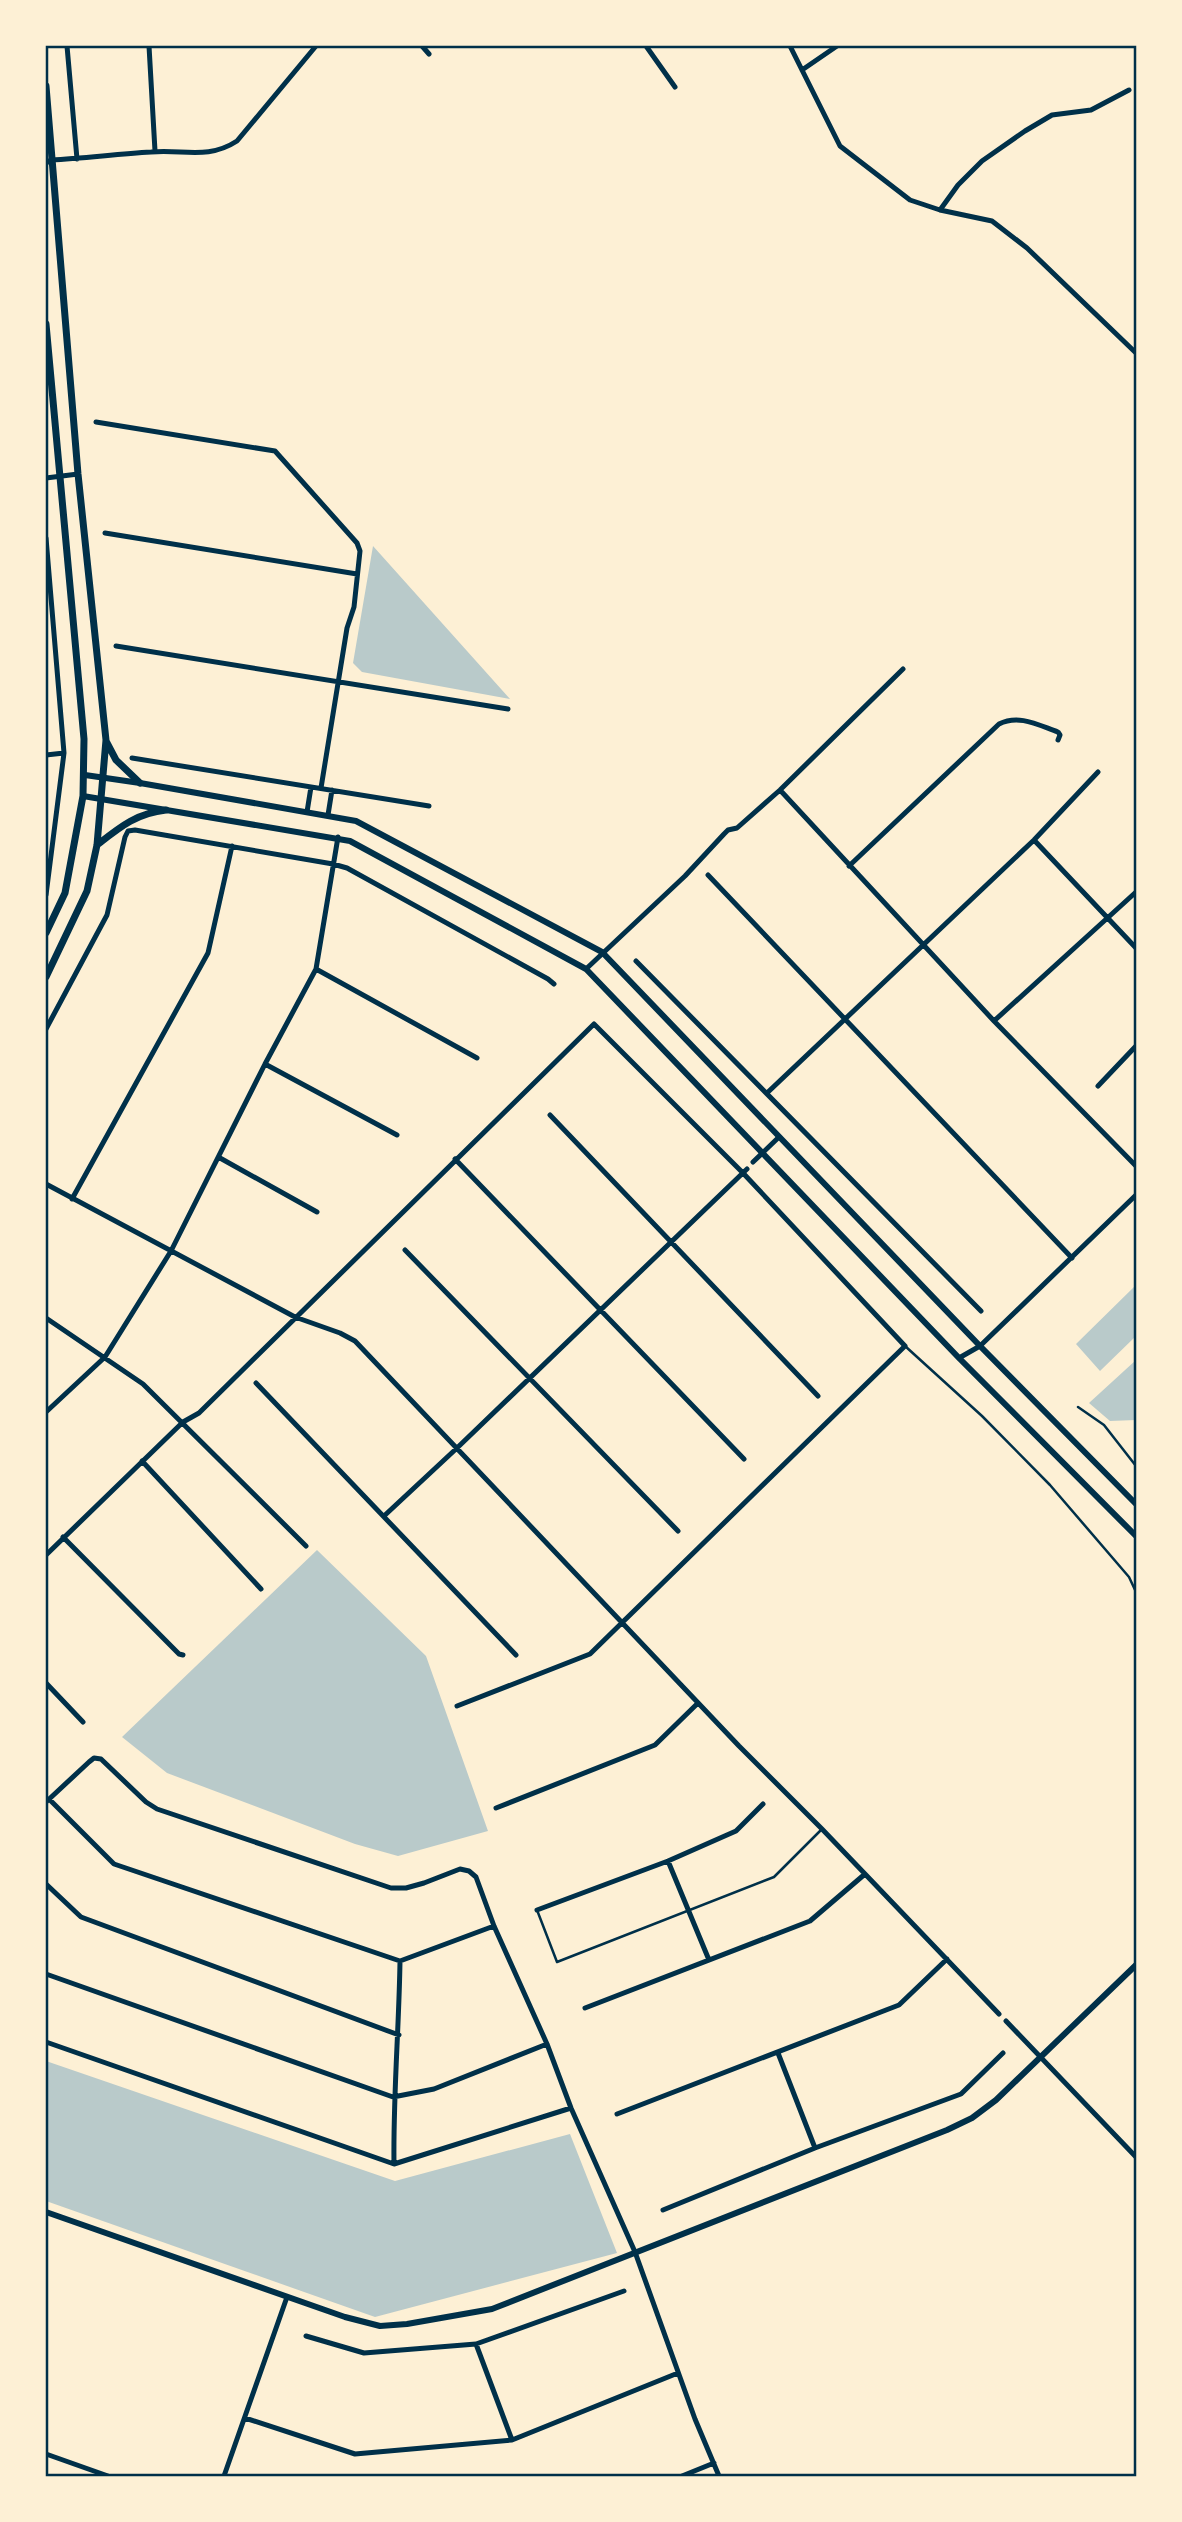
<svg xmlns="http://www.w3.org/2000/svg" width="1182" height="2522" font-family="Signika,sans-serif">
  <style>
    .green { fill: #b9caca }
    .lines { fill: none; stroke-linecap: round; stroke-linejoin: round }
    .service { stroke: #003049; stroke-width: 2.5 }
    .minor { stroke: #003049; stroke-width: 5 }
    .tertiary { stroke: #003049; stroke-width: 6 }
    .secondary { stroke: #003049; stroke-width: 7 }
    .neatline { fill: none; stroke: #003049; stroke-width: 2.5 }
  </style>
  <rect width="100%" height="100%" fill="#fdf0d5"/>
  <path class="green" d="M 373,546 L 510,699 L 362,672 L 353,663 Z
    M 1136,1285 L 1136,1336 L 1100,1371 L 1076,1344 Z
    M 1136,1360 L 1136,1420 L 1110,1421 L 1089,1403 Z
    M 317,1550 L 426,1656 L 488,1831 L 398,1856 L 355,1844 L 167,1773 L 122,1737 Z
    M 46,2061 L 395,2181 L 570,2134 L 617,2253 L 375,2317 L 46,2201 Z"/>
  <g class="lines">
    <path class="service" d="M 905,1346 L 982,1416 L 1050,1485 L 1129,1577 L 1136,1592
      M 1078,1407 L 1104,1425 L 1136,1466
      M 537,1910 L 557,1962 L 774,1877 L 822,1829"/>
    <path class="minor" d="M 67,46 L 77,159
      M 149,46 L 155,151
      M 422,46 L 429,54
      M 646,46 L 675,87
      M 790,46 L 840,146 L 910,200 L 940,210 L 992,221 L 1027,248 L 1136,353
      M 802,70 L 837,46
      M 46,163 L 51,160 C 85,158 118,154 151,152 C 183,149 208,160 237,141 L 316,46
      M 940,210 L 958,185 L 982,161 L 1025,131 L 1052,115 L 1091,110 L 1129,90
      M 96,422 L 275,451 L 357,543 L 360,551 L 354,607 L 347,628 L 321,788
      M 46,478 L 78,474
      M 105,533 L 357,574
      M 46,538 L 64,753 L 46,895
      M 116,646 L 508,709
      M 46,755 L 64,753
      M 132,758 L 429,806
      M 780,790 L 994,1021 L 1136,1166
      M 307,812 L 311,787
      M 328,815 L 332,790
      M 1034,840 L 1136,948
      M 849,866 L 999,724 C 1019,714 1038,725 1058,732 L 1060,735 L 1058,740
      M 708,875 L 1072,1258
      M 636,961 L 981,1311
      M 316,969 L 477,1058
      M 586,969 L 685,876 L 724,834 L 728,830 L 737,828 L 780,790 L 903,669
      M 994,1021 L 1136,892
      M 46,1029 L 107,915 L 125,837 L 128,831 L 135,830 L 333,864 L 347,868 L 548,979 L 554,984
      M 265,1064 L 397,1135
      M 1098,1086 L 1136,1046
      M 767,1093 L 1034,840 L 1098,772
      M 550,1115 L 818,1396
      M 220,1158 L 317,1212
      M 455,1159 L 744,1459
      M 753,1162 L 779,1137
      M 46,1184 L 295,1317 L 340,1333 L 355,1341 L 739,1746 L 822,1829 L 999,2014
      M 72,1199 L 208,953 L 232,846
      M 405,1250 L 678,1531
      M 46,1318 L 143,1384 L 306,1546
      M 959,1358 L 980,1346 L 1136,1195
      M 256,1383 L 516,1655
      M 46,1412 L 105,1357 L 171,1251 L 265,1064 L 316,969 L 338,837
      M 142,1461 L 261,1589
      M 384,1516 L 457,1448 L 747,1169
      M 63,1537 L 179,1654 L 183,1655
      M 46,1555 L 183,1422 L 199,1413 L 594,1024 L 743,1173 L 905,1346 L 590,1654 L 457,1706
      M 46,1683 L 83,1722
      M 49,1799 L 114,1864 L 400,1961 L 494,1926
      M 46,1802 L 89,1762 L 94,1758 L 101,1759 L 146,1802 L 157,1809 L 391,1888 L 406,1888 L 424,1883 L 460,1869 L 469,1871 L 476,1877 L 494,1926 L 547,2044 L 571,2108 L 635,2252 L 695,2419 L 719,2476
      M 496,1808 L 655,1745 L 698,1703
      M 668,1861 L 709,1960
      M 46,1884 L 81,1917 L 399,2035
      M 537,1910 L 668,1861 L 736,1831 L 763,1804
      M 46,1974 L 393,2097 L 434,2089 L 547,2044
      M 585,2008 L 810,1921 L 865,1874
      M 1006,2021 L 1136,2157
      M 46,2042 L 394,2164 L 571,2108
      M 778,2053 L 815,2148
      M 617,2114 L 899,2005 L 947,1959
      M 394,2164 C 393,2096 399,2029 400,1961
      M 663,2210 L 815,2148 L 961,2094 L 1003,2053
      M 306,2336 L 364,2353 L 476,2344 L 512,2440
      M 476,2344 L 624,2291
      M 245,2418 L 355,2454 L 512,2440 L 678,2373
      M 46,2454 L 108,2476
      M 224,2476 L 287,2297
      M 682,2476 L 714,2463"/>
    <path class="tertiary" d="M 85,775 L 140,783 L 356,821 L 602,952 L 980,1346 L 1136,1504
      M 83,796 L 350,841 L 586,969 L 959,1358 L 1136,1536
      M 46,2212 L 345,2317 L 380,2326 L 407,2324 L 492,2309 L 947,2130 L 972,2118 L 996,2100 L 1136,1965"/>
    <path class="secondary" d="M 46,86 L 78,474 L 106,740 L 97,845 L 87,891 L 46,977
      M 46,324 L 84,739 L 83,796 L 65,893 L 46,933
      M 106,741 L 116,760 L 140,783
      M 97,845 C 120,827 137,813 166,810"/>
  </g>
  <rect width="1182" height="2522" fill="none" stroke="#fdf0d5" stroke-width="94"/>
  <rect x="47" y="47" width="1088" height="2428" class="neatline"/>
</svg>
